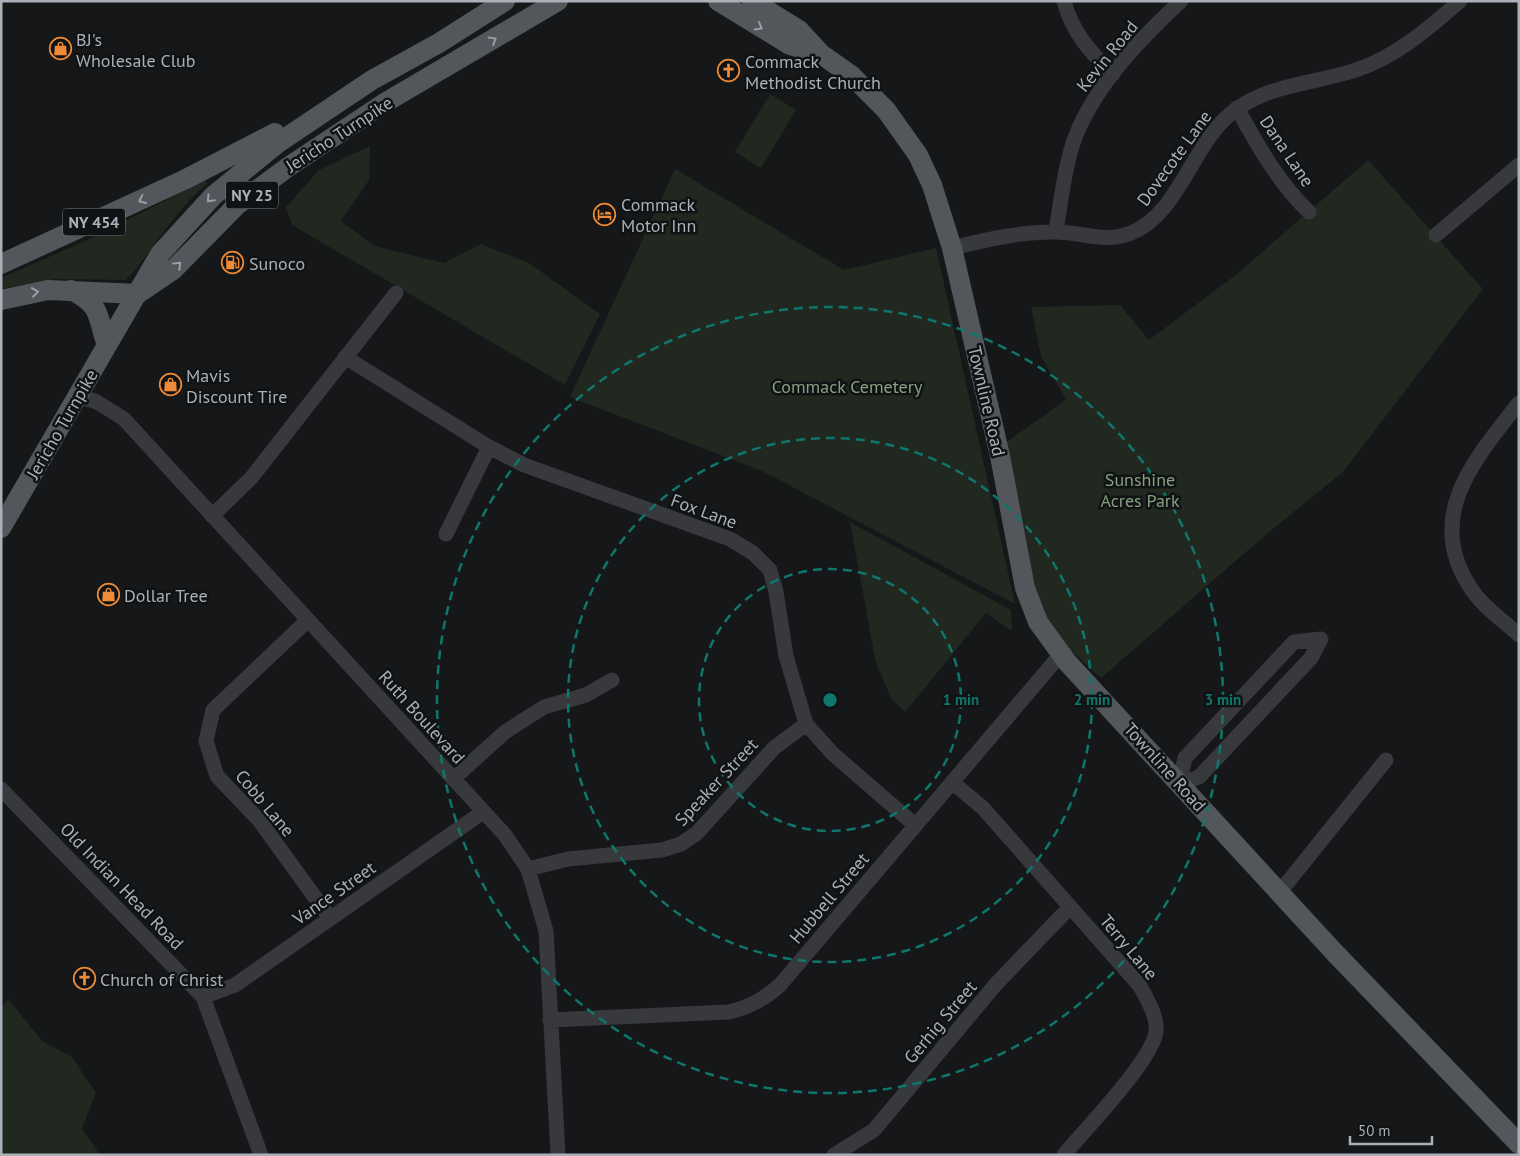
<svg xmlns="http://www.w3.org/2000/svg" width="1520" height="1156" font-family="'PT Sans',sans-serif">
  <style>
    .green { fill: #212820 }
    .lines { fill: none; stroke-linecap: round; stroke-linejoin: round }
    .minor { stroke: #37393d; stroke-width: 15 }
    .major { stroke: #53575c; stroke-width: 20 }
    .oneway { stroke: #989ea6 }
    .ring { fill: none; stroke: #0f766e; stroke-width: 2.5; stroke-dasharray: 9 6 }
    .labels { text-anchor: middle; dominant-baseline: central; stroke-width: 5; stroke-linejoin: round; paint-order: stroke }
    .shield { fill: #111213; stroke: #7b8186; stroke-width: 1 }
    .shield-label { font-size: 16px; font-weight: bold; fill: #a9b0b8 }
    .poi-label { font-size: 18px; fill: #a9b0b8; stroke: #111213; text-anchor: start }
    .street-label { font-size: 18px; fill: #a9b0b8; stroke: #111213 }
    .park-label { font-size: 18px; fill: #85a280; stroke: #111213 }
    .centre { fill: #0f766e; stroke: #111213; stroke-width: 2.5 }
    .ring-label { font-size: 15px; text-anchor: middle; font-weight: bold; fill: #0f766e; stroke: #111213; stroke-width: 5; stroke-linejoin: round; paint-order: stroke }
  </style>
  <rect width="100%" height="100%" fill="#161718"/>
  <path class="green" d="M 770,94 L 796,110 L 761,168 L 735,152 Z
    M 370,146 L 369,180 L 341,221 L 374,246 L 444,263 L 481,244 L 529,263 L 600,314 L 565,385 L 292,225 L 286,207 L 319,170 Z
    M 1368,160 L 1483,289 L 1343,472 L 1270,531 L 1101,678 L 1057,638 L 1035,596 L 1005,443 L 1066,400 L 1041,356 L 1031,307 L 1120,305 L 1149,340 L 1237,274 Z
    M 675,169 L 844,270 L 936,248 L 1015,604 L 762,471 L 570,397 Z
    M 206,180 L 207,184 C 174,211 154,249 126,280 L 55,279 L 1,289 L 1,278 L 85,241 Z
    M 850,522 L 1011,610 L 1012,631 L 986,613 L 905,712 L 892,700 L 876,663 Z
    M 8,999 L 42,1041 L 72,1057 L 96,1093 L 82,1128 L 100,1155 L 1,1155 L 1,1008 Z"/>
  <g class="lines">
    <path class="minor" d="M 1064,1 C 1072,32 1090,52 1113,74
      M 1237,108 C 1258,146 1278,182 1309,212
      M 1056,231 C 1061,201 1065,163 1076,135 C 1097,83 1141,38 1181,1
      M 1436,235 L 1519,165
      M 952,248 C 985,240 1019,232 1053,232 C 1080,231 1104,244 1131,233 C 1182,212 1192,139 1238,108 C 1273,84 1317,83 1356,70 C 1396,57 1429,28 1460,1
      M 345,357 L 489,447 L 524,465 L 730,539 L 753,553 L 770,570 L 776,592 L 786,656 L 806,724 L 833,754 L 915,825
      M 78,396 L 97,402 L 124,419 L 505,835 L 528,869 L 546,931 L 558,1155
      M 1519,403 C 1475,459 1422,517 1472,590 C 1483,607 1504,621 1519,635
      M 212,516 L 252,477 L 396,293
      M 446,534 L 489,447
      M 308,620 L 213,710 L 206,741 L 217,776 L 259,820 L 330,918
      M 1321,639 L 1311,658 L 1199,777 L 1179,784 L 1185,758 L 1294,642 Z
      M 453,779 L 505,732 L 544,707 L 586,695 L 612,680
      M 952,782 L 983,808 L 1140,986 C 1147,1000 1158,1016 1156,1032 C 1151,1062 1086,1128 1064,1155
      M 1,789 L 203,997 L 261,1155
      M 528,869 L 568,859 L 662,850 L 681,844 L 697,833 L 774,748 L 806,724
      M 1279,893 L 1386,760
      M 203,997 L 235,985 L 483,812
      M 550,1020 L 729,1012 C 750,1007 764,999 780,985 L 1061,654
      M 834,1155 L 874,1130 L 996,984 L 1070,907"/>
    <path class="major" d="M 718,1 L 790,45 L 820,54
      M 752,1 L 799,30 L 821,54 L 852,76 L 886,110 L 918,155 L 932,185 L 952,248 L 1000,456 L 1025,588 L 1038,622 L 1067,662 L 1335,953 L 1519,1144
      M 1,264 L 186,179 L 275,133
      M 71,290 C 103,306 96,315 107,345
      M 142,291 L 173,270 L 237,205 L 288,167 L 386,102 L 558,1
      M 1,300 L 48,290 L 138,294
      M 1,528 L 160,254 L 213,196 L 278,143 L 372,80 L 439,43 L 505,1"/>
  </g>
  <defs><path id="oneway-chevron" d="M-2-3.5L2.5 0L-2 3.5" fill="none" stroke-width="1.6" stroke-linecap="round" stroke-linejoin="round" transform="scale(1.25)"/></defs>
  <g class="oneway">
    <use href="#oneway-chevron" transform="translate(759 27) rotate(30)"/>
    <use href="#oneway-chevron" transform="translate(493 40) rotate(-31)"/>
    <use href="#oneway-chevron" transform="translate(210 199) rotate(134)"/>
    <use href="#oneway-chevron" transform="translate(142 200) rotate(155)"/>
    <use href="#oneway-chevron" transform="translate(178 265) rotate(-44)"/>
    <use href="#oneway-chevron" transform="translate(35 292) rotate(-8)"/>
  </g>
  <g class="ring">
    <circle cx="830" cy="700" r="131"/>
    <circle cx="830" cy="700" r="262"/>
    <circle cx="830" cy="700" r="393"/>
  </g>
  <defs>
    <symbol id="shop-ring" viewBox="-11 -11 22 22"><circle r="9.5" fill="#111213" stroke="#ed8b39" stroke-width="1.5"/><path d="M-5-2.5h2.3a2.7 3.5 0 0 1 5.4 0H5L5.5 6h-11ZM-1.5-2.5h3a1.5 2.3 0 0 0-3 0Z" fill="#ed8b39"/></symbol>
    <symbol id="church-ring" viewBox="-11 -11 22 22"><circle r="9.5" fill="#111213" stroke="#ed8b39" stroke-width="1.5"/><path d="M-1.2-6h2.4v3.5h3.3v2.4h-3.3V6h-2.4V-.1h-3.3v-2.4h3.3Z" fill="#ed8b39"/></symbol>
    <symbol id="hotel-ring" viewBox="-11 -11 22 22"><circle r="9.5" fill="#111213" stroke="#ed8b39" stroke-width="1.5"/><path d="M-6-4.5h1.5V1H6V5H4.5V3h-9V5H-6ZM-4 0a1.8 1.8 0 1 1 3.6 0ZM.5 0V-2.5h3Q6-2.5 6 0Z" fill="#ed8b39"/></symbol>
    <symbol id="fuel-ring" viewBox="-11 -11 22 22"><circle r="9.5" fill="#111213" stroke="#ed8b39" stroke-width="1.5"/><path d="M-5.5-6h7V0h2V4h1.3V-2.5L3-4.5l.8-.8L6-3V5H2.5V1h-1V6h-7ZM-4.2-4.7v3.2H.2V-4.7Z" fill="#ed8b39"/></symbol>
  </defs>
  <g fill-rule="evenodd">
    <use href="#shop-ring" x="48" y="36" width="25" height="25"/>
    <use href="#church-ring" x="716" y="58" width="25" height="25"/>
    <use href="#hotel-ring" x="592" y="202" width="25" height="25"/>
    <use href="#fuel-ring" x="220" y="250" width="25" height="25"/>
    <use href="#shop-ring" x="158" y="372" width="25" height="25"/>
    <use href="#shop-ring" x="96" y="582" width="25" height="25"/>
    <use href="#church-ring" x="72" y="966" width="25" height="25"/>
  </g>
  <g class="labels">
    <g class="shield">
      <rect x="226" y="181.5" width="52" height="27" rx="4"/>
      <rect x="63" y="208.5" width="62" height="27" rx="4"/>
    </g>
    <g class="shield-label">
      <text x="252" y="195">NY 25</text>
      <text x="94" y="222">NY 454</text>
    </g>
    <g class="poi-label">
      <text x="76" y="39">BJ's<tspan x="76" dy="21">Wholesale Club</tspan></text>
      <text x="745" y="61">Commack<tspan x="745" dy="21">Methodist Church</tspan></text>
      <text x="621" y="204">Commack<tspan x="621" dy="21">Motor Inn</tspan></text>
      <text x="249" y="263">Sunoco</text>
      <text x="186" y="375">Mavis<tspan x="186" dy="21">Discount Tire</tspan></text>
      <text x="124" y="595">Dollar Tree</text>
      <text x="100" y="979">Church of Christ</text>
    </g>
    <g class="street-label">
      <text transform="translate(1107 56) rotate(-51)">Kevin Road</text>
      <text transform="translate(339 134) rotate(-33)">Jericho Turnpike</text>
      <text transform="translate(1287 151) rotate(56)">Dana Lane</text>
      <text transform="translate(1174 158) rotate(-54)">Dovecote Lane</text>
      <text transform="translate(987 401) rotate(77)">Townline Road</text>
      <text transform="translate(62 424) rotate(-60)">Jericho Turnpike</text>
      <text transform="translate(704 511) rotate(20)">Fox Lane</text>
      <text transform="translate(422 717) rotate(48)">Ruth Boulevard</text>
      <text transform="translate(1165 767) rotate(48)">Townline Road</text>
      <text transform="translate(716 782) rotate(-47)">Speaker Street</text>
      <text transform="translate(265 803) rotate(50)">Cobb Lane</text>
      <text transform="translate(122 886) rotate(46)">Old Indian Head Road</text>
      <text transform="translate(334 893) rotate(-35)">Vance Street</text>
      <text transform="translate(829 898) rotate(-50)">Hubbell Street</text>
      <text transform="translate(1129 947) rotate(50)">Terry Lane</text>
      <text transform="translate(940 1022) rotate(-50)">Gerhig Street</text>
    </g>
    <g class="park-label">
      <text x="847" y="386">Commack Cemetery</text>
      <text x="1140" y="479">Sunshine<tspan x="1140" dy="21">Acres Park</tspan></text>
    </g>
  </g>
  <circle cx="830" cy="700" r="8" class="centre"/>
  <g class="ring-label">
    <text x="961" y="705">1 min</text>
    <text x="1092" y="705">2 min</text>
    <text x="1223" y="705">3 min</text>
  </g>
  <rect width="1520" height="1156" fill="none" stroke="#a9b0b8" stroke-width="5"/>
  <path d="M1350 1136v8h82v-8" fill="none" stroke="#a9b0b8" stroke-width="2.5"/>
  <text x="1358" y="1136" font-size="15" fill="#a9b0b8" stroke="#111213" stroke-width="4" paint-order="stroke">50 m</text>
</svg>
